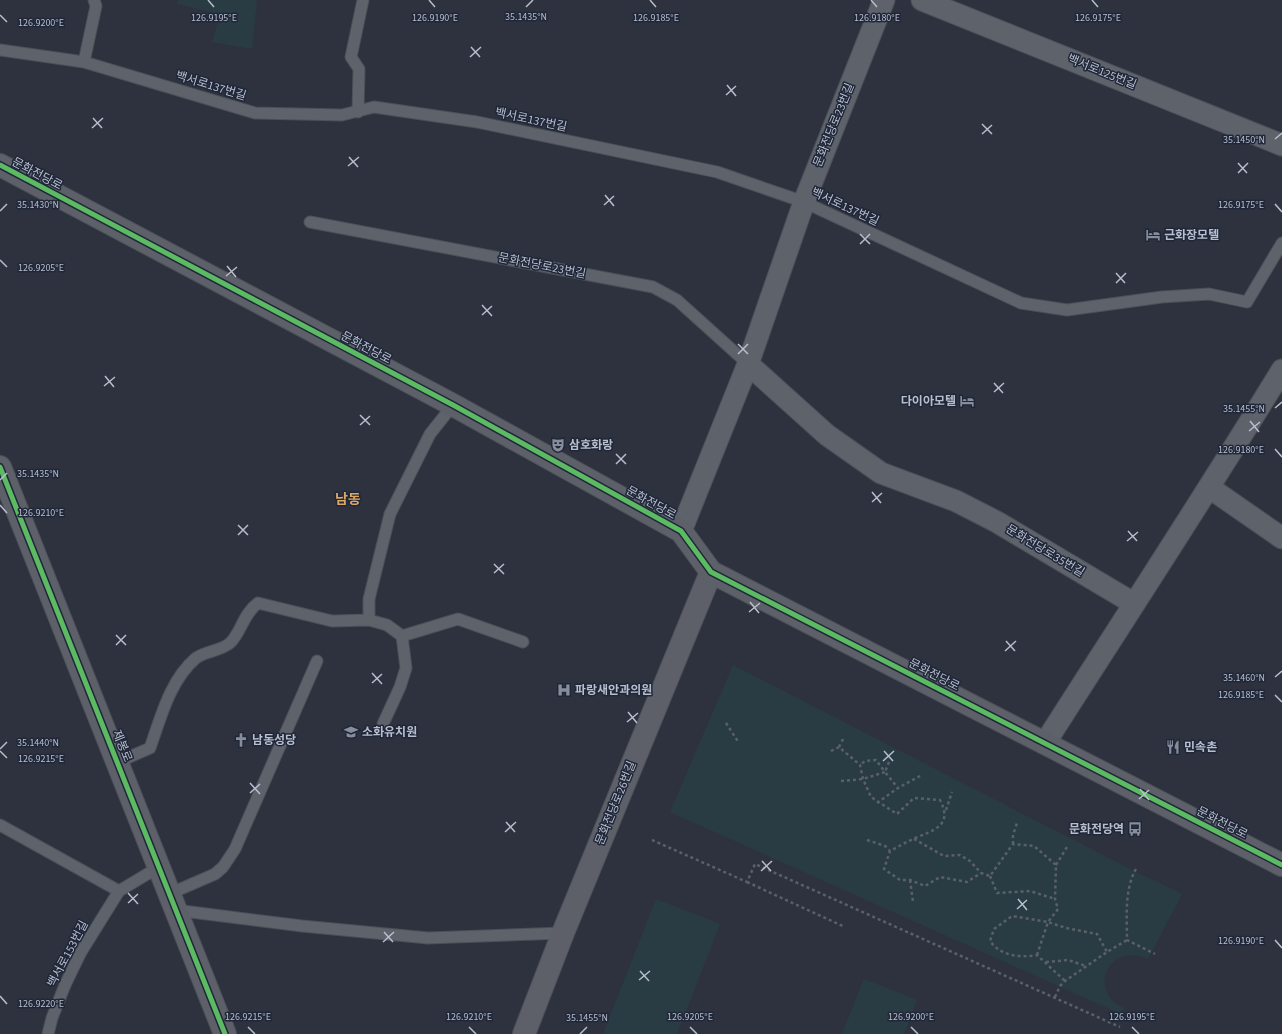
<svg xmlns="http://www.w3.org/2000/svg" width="1282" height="1034" font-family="'Source Sans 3','Noto Sans KR',sans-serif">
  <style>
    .green { fill: #293c44 }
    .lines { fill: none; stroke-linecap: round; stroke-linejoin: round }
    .lane-casing { stroke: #4b4f57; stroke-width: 13 }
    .street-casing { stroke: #4b4f57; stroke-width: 23 }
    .secondary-casing { stroke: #4b4f57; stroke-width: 24 }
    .path { stroke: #5b6067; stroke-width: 2.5; stroke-dasharray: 3 3; stroke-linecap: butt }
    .lane { stroke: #5e626b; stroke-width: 11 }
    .street { stroke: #5e626b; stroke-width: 21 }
    .secondary { stroke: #5d6069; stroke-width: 22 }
    .cycleway-casing { stroke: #1f2739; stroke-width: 8 }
    .cycleway { stroke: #5cba63; stroke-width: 5 }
    .ticks { fill: none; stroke: #b8becd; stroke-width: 1.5 }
    .labels { text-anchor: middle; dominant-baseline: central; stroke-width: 3; stroke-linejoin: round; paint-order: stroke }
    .street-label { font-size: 12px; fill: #b8becd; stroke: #1f2739 }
    .poi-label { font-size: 12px; font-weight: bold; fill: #b8becd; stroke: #1f2739; text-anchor: start }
    .quarter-label { font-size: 14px; font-weight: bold; fill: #dba766; stroke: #1f2739 }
    .ticks-label { font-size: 10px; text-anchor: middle; fill: #b8becd; stroke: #1f2739; stroke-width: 3; stroke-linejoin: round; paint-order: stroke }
  </style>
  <rect width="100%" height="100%" fill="#2d323e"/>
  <path class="green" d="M 178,0 L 257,0 L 252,49 L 212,42 L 220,14 L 177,4 Z
    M 733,665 L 1130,869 L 1182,894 L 1148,959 C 1109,940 1086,992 1124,1008 L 1121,1014 L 670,812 Z
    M 656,899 L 720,924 L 677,1034 L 603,1034 Z
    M 864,979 L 917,1000 L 904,1034 L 842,1034 Z"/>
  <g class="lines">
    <defs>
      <path id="lane" d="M 0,50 L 84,62 L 255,113 L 342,115 L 374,107 L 477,122 L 717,172 L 804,202 L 1021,303 L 1067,310 L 1162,297 L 1209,294 L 1247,302 L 1282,243
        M 84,62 L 96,6 L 94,0
        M 358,112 L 359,69 L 351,57 L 363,0
        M 310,222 L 653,287 L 677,300 L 748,364
        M 369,620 L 369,599 L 390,514 L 430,434 L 453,405
        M 402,636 L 458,619 L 523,642
        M 118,762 L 150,748 C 161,717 170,680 196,658 C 205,651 221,651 230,643 C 241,633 243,614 258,603 L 332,621 L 369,620 L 387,625 L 402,636 L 406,668 L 400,687 L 383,724
        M 0,825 L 119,891
        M 169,894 L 215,874 L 223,867 L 235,849 L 317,661
        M 175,910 L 302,926 L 428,938 L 563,933
        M 48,1034 L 52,1018 L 65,985 L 81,952 L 119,891 L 159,867"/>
      <path id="street" d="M 922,0 L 1282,145
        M 748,364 L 827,435 L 881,473 L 956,501 L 997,522 L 1133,603
        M 1210,488 L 1282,538
        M 681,531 L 748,364 L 804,202 L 884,0
        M 1045,743 C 1124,619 1205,496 1282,370"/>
      <path id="secondary" d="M 0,165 L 453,405 L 681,531 L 711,572 L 1282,865
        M 0,467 L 225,1034
        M 524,1034 L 563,933 L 711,572"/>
    </defs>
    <use href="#lane" class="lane-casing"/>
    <use href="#street" class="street-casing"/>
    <use href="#secondary" class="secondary-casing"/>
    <path class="path" d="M 726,723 L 739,743
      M 839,747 L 843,739
      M 831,751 L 839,747 L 860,765 L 863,779 L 871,797 L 897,814 L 914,798 L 940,800 C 953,825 935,830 915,838 C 906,842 898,847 890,851 L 884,869 L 900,880 L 910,880 L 925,886 L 940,877 L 967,882 L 981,873
      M 889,762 L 885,772 L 898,788
      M 841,781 L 863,779 L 885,772 L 876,760 L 865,761 L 860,765
      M 877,803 L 898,788 L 920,776
      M 946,810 L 952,792
      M 914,839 L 944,856 L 960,855 L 970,861 L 981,873 L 990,876 L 1013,844 L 1034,846 L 1056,865 L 1055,899 L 1058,909 L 1048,922 L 1012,916 L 994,929 L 990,941 C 1001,956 1019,958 1037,955 L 1065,981
      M 652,840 L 747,882 L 755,864 L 1120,1027
      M 867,840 L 885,846 L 890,851
      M 1013,844 L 1013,835 L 1017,823
      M 1056,865 L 1067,847
      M 1136,869 C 1124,890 1127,918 1127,940 L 1155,954
      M 990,876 L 997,893 L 1030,891 L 1055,899
      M 910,880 L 913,902
      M 747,882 L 845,927
      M 1037,955 L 1048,922 L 1066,928 L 1097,934 L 1107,952
      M 1046,962 L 1068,960 L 1086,966
      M 1055,997 L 1060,986 L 1065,981 L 1107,952 L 1127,940"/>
    <use href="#lane" class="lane"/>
    <use href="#street" class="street"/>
    <use href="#secondary" class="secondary"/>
    <defs>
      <path id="cycleway" d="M 0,165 L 453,405 L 681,531 L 711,572 L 1282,865
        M 0,467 L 225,1034"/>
    </defs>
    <use href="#cycleway" class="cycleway-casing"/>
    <use href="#cycleway" class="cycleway"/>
  </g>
  <path class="ticks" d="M 208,0 L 214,7M 429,0 L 435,7M 650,0 L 656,7M 871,0 L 877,7M 1092,0 L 1098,7M 526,7 L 533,0M 0,15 L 7,22M 471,47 L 480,57M 470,57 L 481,47M 727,85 L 736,96M 726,95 L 736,86M 93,118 L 102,128M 982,124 L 992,134M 92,128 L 103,118M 982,134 L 992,125M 1275,139 L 1282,133M 349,157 L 358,167M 1238,163 L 1247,173M 348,166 L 359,157M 1238,173 L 1248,163M 605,195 L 614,206M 1275,204 L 1282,212M 604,205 L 614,196M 0,211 L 7,204M 860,234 L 870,244M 860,244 L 870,234M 0,260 L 7,267M 227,266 L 236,277M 1116,273 L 1125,283M 226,276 L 237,267M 1116,283 L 1126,273M 482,305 L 492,316M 482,315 L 492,306M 738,344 L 748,354M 738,354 L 748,344M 105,376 L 114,387M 994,383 L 1003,393M 104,386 L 115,377M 994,392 L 1004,383M 1275,408 L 1282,402M 360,415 L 370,425M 1250,421 L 1259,432M 360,425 L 370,416M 1249,431 L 1260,422M 1275,449 L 1282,457M 616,454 L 626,464M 616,464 L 626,454M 0,480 L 7,473M 872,492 L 881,503M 872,502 L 882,493M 0,505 L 7,513M 238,525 L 248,535M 1128,531 L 1137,541M 238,535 L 248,525M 1127,541 L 1138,532M 494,564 L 504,574M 494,573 L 504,564M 750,602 L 759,613M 749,612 L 760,603M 116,635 L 126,645M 1006,641 L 1015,651M 116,645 L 126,635M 1005,651 L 1016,641M 372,673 L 382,684M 1275,677 L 1282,671M 372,683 L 382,674M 1275,695 L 1282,702M 628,712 L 637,723M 627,722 L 638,713M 0,749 L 7,742M 0,751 L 7,758M 884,751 L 893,761M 883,761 L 894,751M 250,783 L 260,794M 1140,789 L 1149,800M 250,793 L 260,784M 1139,799 L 1149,790M 506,822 L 515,832M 505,832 L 516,822M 762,861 L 771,871M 761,871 L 772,861M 128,893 L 138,904M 1018,899 L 1027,910M 128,903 L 138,894M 1017,909 L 1027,900M 384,932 L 393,942M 1275,940 L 1282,948M 383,942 L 394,932M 640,971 L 649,981M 639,980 L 650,971M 0,996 L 7,1004M 248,1027 L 255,1034M 469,1027 L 476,1034M 690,1027 L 697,1034M 911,1027 L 918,1034M 1132,1027 L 1139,1034M 580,1034 L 587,1027"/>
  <defs>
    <symbol id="hotel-bare" viewBox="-9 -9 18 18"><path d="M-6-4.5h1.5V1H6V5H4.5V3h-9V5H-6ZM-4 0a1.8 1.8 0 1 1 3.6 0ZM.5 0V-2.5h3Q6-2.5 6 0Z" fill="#878d9b" stroke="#1f2739" stroke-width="2.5" paint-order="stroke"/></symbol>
    <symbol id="theatre-bare" viewBox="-9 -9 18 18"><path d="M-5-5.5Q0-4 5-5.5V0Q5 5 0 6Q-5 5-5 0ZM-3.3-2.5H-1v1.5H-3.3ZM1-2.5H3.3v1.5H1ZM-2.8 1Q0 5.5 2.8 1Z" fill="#878d9b" stroke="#1f2739" stroke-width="2.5" paint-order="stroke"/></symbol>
    <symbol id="hospital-bare" viewBox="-9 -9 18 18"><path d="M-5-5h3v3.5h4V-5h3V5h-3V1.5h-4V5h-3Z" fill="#878d9b" stroke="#1f2739" stroke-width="2.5" paint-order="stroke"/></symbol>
    <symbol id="school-bare" viewBox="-9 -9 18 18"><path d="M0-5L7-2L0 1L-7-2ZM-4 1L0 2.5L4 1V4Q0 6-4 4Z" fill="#878d9b" stroke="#1f2739" stroke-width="2.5" paint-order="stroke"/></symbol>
    <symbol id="church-bare" viewBox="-9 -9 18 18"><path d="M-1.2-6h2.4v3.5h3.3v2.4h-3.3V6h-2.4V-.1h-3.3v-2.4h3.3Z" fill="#878d9b" stroke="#1f2739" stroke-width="2.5" paint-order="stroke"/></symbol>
    <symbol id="restaurant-bare" viewBox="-9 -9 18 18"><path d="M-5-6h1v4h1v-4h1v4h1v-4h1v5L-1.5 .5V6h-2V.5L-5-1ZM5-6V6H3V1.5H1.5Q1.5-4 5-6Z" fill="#878d9b" stroke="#1f2739" stroke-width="2.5" paint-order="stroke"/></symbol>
    <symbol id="bus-bare" viewBox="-9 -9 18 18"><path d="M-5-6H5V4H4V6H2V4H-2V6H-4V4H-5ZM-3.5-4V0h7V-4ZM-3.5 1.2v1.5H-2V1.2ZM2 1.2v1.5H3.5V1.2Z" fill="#878d9b" stroke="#1f2739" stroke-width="2.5" paint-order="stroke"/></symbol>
  </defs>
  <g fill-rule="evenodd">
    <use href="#hotel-bare" x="1143" y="225" width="20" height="20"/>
    <use href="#hotel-bare" x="957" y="391" width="20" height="20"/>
    <use href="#theatre-bare" x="548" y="435" width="20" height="20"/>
    <use href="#hospital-bare" x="554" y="680" width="20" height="20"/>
    <use href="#school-bare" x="341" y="722" width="20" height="20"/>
    <use href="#church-bare" x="231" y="730" width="20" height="20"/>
    <use href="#restaurant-bare" x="1163" y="737" width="20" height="20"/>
    <use href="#bus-bare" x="1125" y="819" width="20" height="20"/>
  </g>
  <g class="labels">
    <g class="street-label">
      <text transform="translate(1102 72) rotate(22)">백서로125번길</text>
      <text transform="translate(211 86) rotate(17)">백서로137번길</text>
      <text transform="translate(531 120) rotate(12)">백서로137번길</text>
      <text transform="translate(834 125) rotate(-68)">문화전당로23번길</text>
      <text transform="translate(37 174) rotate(28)">문화전당로</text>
      <text transform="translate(845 207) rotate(25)">백서로137번길</text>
      <text transform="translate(542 266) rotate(11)">문화전당로23번길</text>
      <text transform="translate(366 348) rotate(28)">문화전당로</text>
      <text transform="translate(651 503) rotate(29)">문화전당로</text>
      <text transform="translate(1045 551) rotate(31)">문화전당로35번길</text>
      <text transform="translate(934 675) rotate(27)">문화전당로</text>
      <text transform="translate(122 746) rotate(68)">제봉로</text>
      <text transform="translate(616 803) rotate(-68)">문화전당로26번길</text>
      <text transform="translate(1222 823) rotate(27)">문화전당로</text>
      <text transform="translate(68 954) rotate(-62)">백서로153번길</text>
    </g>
    <g class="poi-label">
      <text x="1164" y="235">근화장모텔</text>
      <text x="956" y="401" text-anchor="end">다이아모텔</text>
      <text x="569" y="445">삼호화랑</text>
      <text x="575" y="690">파랑새안과의원</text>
      <text x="362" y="732">소화유치원</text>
      <text x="252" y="740">남동성당</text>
      <text x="1184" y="747">민속촌</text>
      <text x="1124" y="829" text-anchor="end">문화전당역</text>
    </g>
    <g class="quarter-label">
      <text x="348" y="500">남동</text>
    </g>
  </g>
  <g class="ticks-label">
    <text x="526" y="20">35.1435°N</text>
    <text x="214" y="21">126.9195°E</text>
    <text x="435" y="21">126.9190°E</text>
    <text x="656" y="21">126.9185°E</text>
    <text x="877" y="21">126.9180°E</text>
    <text x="1098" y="21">126.9175°E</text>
    <text x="41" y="26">126.9200°E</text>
    <text x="1244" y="143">35.1450°N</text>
    <text x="1241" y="208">126.9175°E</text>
    <text x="38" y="208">35.1430°N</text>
    <text x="41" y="271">126.9205°E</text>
    <text x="1244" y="412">35.1455°N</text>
    <text x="1241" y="453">126.9180°E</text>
    <text x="38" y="477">35.1435°N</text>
    <text x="41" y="516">126.9210°E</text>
    <text x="1244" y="681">35.1460°N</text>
    <text x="1241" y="698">126.9185°E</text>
    <text x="38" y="746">35.1440°N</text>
    <text x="41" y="762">126.9215°E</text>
    <text x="1241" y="944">126.9190°E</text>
    <text x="41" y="1007">126.9220°E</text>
    <text x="248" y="1020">126.9215°E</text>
    <text x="469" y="1020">126.9210°E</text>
    <text x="690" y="1020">126.9205°E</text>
    <text x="911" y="1020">126.9200°E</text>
    <text x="1132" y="1020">126.9195°E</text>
    <text x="587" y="1021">35.1455°N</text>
  </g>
</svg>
